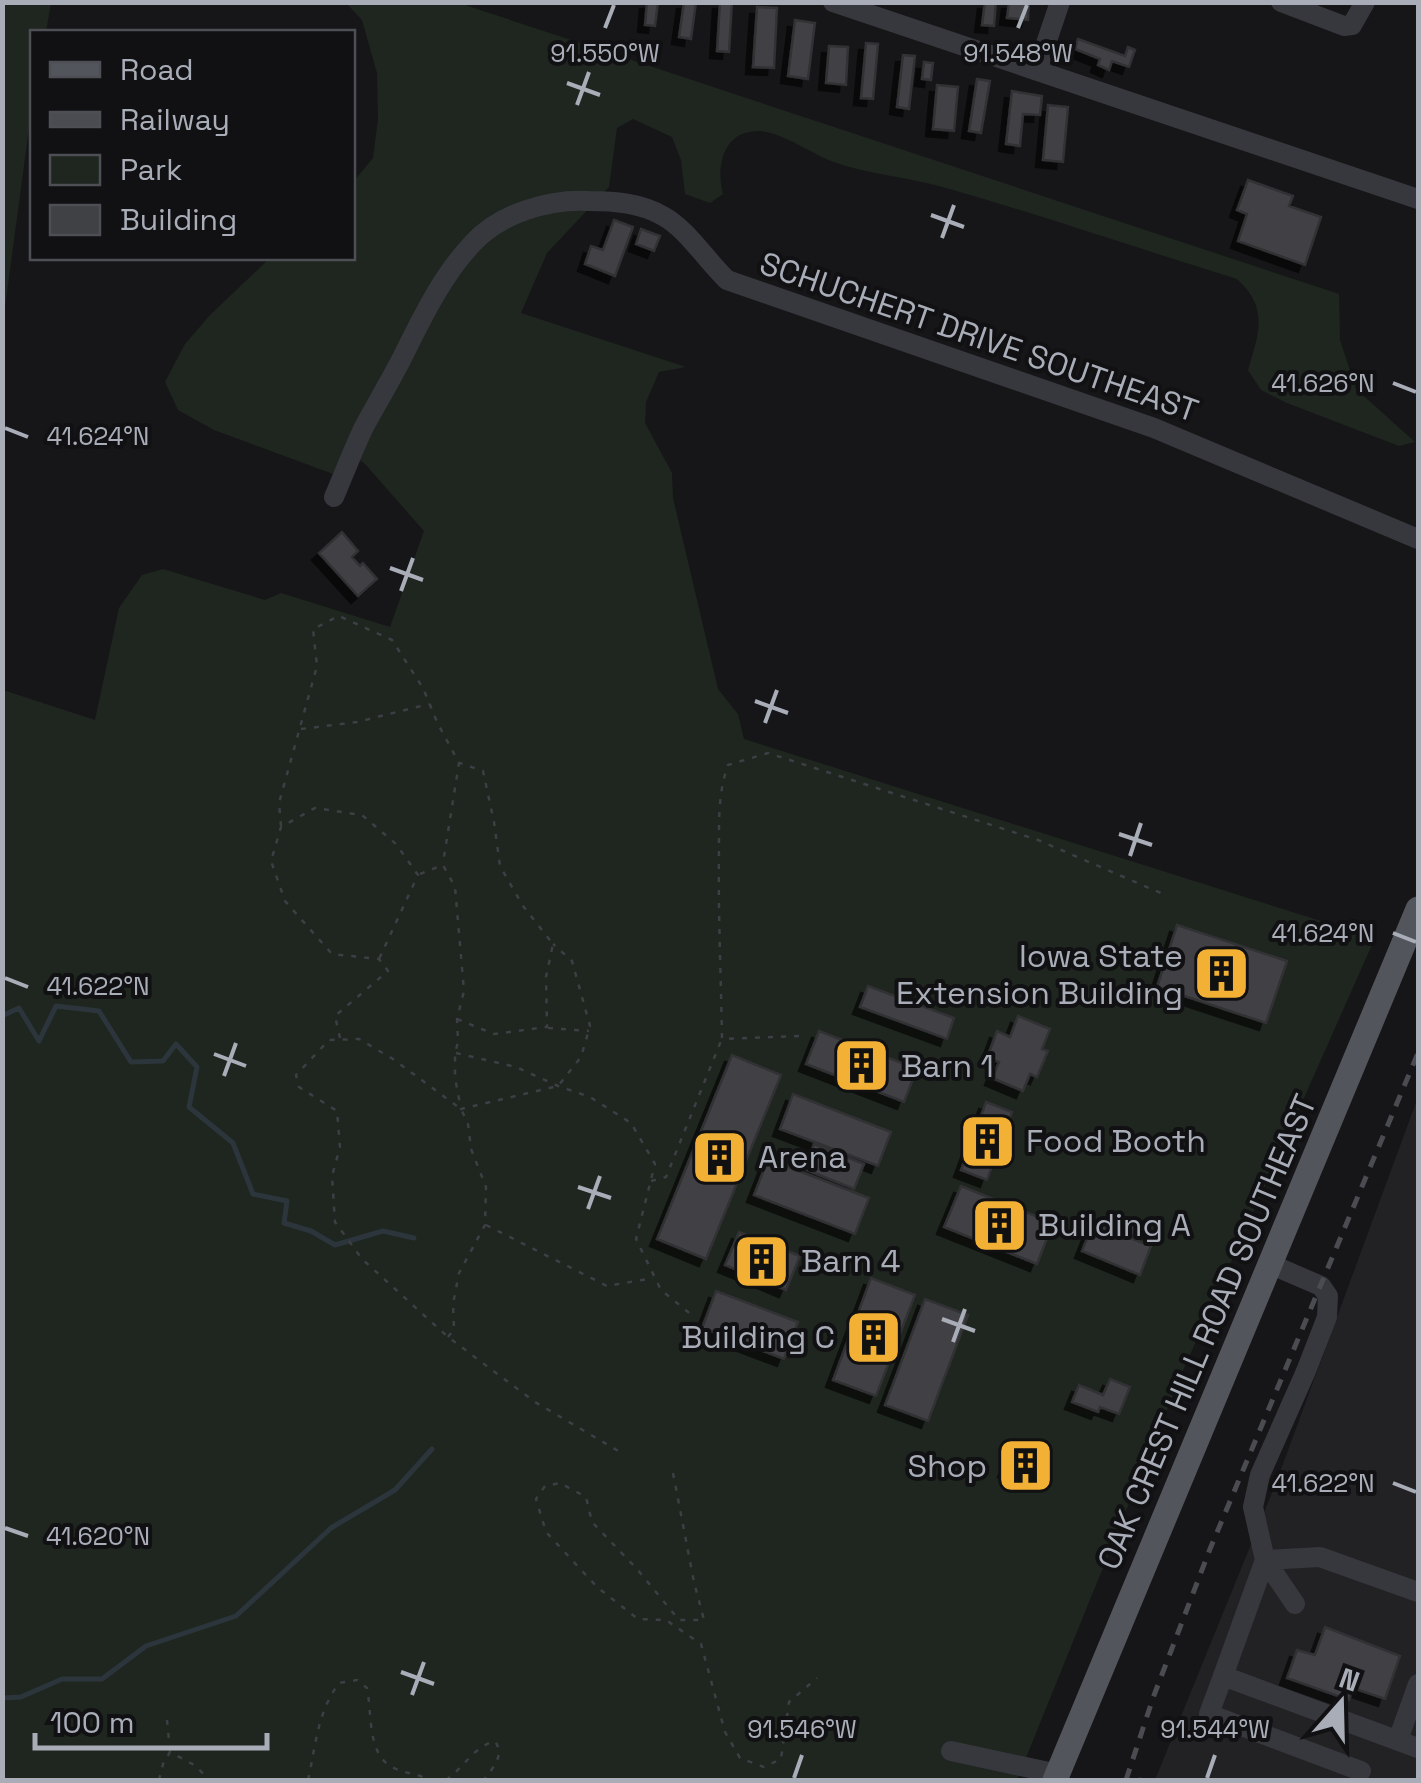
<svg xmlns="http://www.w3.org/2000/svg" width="1421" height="1783" font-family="'Space Grotesk',sans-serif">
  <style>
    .built { fill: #222225 }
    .green { fill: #1e261f }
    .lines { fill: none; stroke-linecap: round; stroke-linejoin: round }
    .stream { stroke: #2c353c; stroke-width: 5 }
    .building { fill: #404145; stroke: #303034; stroke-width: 2.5; filter: url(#shadow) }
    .path { stroke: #3d3f44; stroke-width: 2.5; stroke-dasharray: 5 8; stroke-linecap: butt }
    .minor { stroke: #37383d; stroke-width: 20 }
    .major { stroke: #53555c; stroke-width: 25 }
    .rail { stroke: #4a4c52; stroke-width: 5; stroke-dasharray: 12 10; stroke-linecap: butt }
    .ticks { fill: none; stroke: #a8adb8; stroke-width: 4 }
    .labels { text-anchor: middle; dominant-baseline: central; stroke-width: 8; stroke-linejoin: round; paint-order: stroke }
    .street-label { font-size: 32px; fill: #a8adb8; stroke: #111113 }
    .poi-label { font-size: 32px; fill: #a8adb8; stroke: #111113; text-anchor: start }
    .ticks-label { font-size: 25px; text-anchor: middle; fill: #a8adb8; stroke: #111113; stroke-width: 8; stroke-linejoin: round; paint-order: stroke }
  </style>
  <defs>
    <filter id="shadow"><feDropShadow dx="-7" dy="7" stdDeviation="0" flood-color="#0009"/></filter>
  </defs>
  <rect width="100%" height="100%" fill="#161618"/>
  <path class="built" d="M 1418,1097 L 1418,1780 L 1155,1780 L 1276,1483 Z"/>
  <path class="green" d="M 3,2 L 51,3 L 46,32 L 32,32 L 32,106 L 3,322 Z
    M 346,3 L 459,3 L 1339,294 L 1340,340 L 1356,389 L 1415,442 L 1399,446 L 1287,403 L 1261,390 L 1248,370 C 1259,333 1269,308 1237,279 C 1140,249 1044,216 946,188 C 909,177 870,175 834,162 C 812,154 779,130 757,131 C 722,132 716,168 723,194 L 710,203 L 685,194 L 681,160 L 672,137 L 633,119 L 617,128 L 609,187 L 547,253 L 521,313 L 686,367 L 659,372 L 646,402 L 645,423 L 672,473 L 673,498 L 718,689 L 738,714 L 744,739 L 1375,938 L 1181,1375 L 1017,1780 L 3,1780 L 3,690 L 95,720 L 119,608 L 142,575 L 163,569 L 265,600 L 281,593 L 390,627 L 424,531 L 365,464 L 346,449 L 333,474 L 214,430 L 178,410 L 165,382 L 185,344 L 210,315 L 270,258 L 352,258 L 353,182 L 373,158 L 378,119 L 377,73 L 362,20 Z"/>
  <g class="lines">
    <path class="stream" d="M 2,1016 L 19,1008 L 39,1041 L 56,1006 L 99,1011 L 131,1062 L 163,1061 L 176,1044 L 197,1067 L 189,1107 L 233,1143 L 253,1194 L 287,1201 L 284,1223 L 311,1231 L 335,1245 L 383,1231 L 414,1238
      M 2,1698 L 21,1697 L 62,1679 L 102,1679 L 146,1646 L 236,1616 L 331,1528 L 395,1490 L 432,1449
      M 1139,1780 L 1141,1780"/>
  </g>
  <path class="building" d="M 647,2 L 658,2 L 655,26 L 645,25 Z
    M 684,2 L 696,2 L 691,39 L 679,37 Z
    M 720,2 L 732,2 L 729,52 L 717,51 Z
    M 985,2 L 996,2 L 994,26 L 982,25 Z
    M 1009,2 L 1029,2 L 1028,20 L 1007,18 Z
    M 757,7 L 777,8 L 774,68 L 753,67 Z
    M 795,20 L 815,23 L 808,79 L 788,76 Z
    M 1078,39 L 1125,56 L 1128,47 L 1135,50 L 1129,67 L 1112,61 L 1109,70 L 1098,65 L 1100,59 L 1075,49 Z
    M 866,43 L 878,44 L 873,99 L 861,98 Z
    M 829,46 L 848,47 L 846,85 L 826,83 Z
    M 903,55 L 915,56 L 909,109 L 897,107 Z
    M 924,62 L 933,63 L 931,80 L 922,79 Z
    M 977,79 L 990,81 L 981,133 L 969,131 Z
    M 937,85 L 958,87 L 954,131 L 933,129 Z
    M 1012,91 L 1042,96 L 1040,115 L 1023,114 L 1020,146 L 1006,144 Z
    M 1048,105 L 1068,107 L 1063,162 L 1043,160 Z
    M 1248,180 L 1293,196 L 1289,206 L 1321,217 L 1305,265 L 1238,241 L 1247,214 L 1237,210 Z
    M 614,220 L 633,227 L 615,276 L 585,264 L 591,246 L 603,250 Z
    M 641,229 L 660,236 L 654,251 L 636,244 Z
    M 342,532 L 358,551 L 352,557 L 360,566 L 363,563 L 377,579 L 358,596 L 319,553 Z
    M 1177,925 L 1287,961 L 1266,1023 L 1157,987 Z
    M 868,986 L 954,1018 L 947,1039 L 860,1007 Z
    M 1018,1016 L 1050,1029 L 1042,1049 L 1048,1051 L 1037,1077 L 1030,1074 L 1023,1091 L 992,1078 L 999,1062 L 987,1058 L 997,1031 L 1010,1037 Z
    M 819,1031 L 917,1069 L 904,1102 L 806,1064 Z
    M 732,1055 L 781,1075 L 706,1259 L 657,1239 Z
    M 793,1094 L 891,1132 L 878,1166 L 780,1129 Z
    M 986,1102 L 1012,1112 L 987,1180 L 961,1170 Z
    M 814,1144 L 864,1164 L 854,1189 L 804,1169 Z
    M 768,1159 L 869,1198 L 855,1234 L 754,1195 Z
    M 961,1186 L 1053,1223 L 1037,1264 L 944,1227 Z
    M 1121,1217 L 1136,1223 L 1130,1238 L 1151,1246 L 1140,1275 L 1082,1251 L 1093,1223 L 1115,1231 Z
    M 739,1232 L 800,1256 L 786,1290 L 725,1265 Z
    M 871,1278 L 915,1295 L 876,1396 L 833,1380 Z
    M 716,1291 L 798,1322 L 784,1359 L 702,1328 Z
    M 925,1299 L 968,1315 L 928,1421 L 885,1405 Z
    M 1110,1379 L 1130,1387 L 1119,1414 L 1100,1407 L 1098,1412 L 1072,1402 L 1079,1385 L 1103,1395 Z
    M 1014,1449 L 1046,1462 L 1037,1483 L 1005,1470 Z
    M 1325,1627 L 1400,1656 L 1385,1699 L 1353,1688 L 1349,1700 L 1287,1678 L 1297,1650 L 1315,1655 Z"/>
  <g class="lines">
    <path class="path" d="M 301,729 L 357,722 L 429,704
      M 281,826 L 279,803 L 317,666 L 313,629 L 339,616 L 392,640 L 423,688 L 437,722 L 459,763 L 443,863
      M 420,874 L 443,865 L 455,887 L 464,991 L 457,1019 L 458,1042 L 455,1053 L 455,1078 L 461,1109 L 558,1086 L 581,1057 L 590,1026 L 572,961 L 553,944
      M 457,1019 L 494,1034 L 547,1027 L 546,977 L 553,944 L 523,906 L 500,866 L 494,822 L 483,771 L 460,763
      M 548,1028 L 589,1031
      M 799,1036 L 722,1039 C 721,976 718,913 719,850 C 719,821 718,793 728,765 L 768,753 L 1038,840 L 1163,894
      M 340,1038 L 335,1016 L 388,971 L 379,959 L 332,954 L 285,901 L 271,861 L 281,827 L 315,808 L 362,815 L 396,844 L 418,875 L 379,959
      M 456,1053 L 516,1067 L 558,1086 L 590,1097 L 631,1123 L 655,1164 L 636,1239 L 661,1290 L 693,1316
      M 651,1181 L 666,1177 L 721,1041
      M 486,1225 L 607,1286 L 653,1278
      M 448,1337 L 454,1329 L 453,1304 L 459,1273 L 485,1225 L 486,1187 L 471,1149 L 468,1124 L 461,1109 L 393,1059 L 359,1039 L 329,1040 L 296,1075 L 299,1087 L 337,1111 L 340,1147 L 332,1176 L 335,1222 L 362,1259 L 448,1337 L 535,1402 L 620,1452
      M 673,1473 L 694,1582 L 704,1620 L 679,1620 L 637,1569 L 592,1522 L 586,1497 L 560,1483 L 545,1486 L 536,1499 L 546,1532 L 597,1587 L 638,1619 L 666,1620 L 701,1644 L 725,1732 L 740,1758 L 764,1767 L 781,1759 L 789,1702 L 817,1678
      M 167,1720 L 170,1751
      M 159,1780 L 163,1764 L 170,1752 L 196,1766 L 209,1780
      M 308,1780 C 316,1745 317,1713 339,1683 L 357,1680 L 367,1688 C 372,1712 367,1751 390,1766 C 403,1774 418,1773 429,1780
      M 446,1780 C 464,1768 473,1747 495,1741 C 505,1756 493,1767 484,1780"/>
    <path class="minor" d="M 833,2 L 1418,199
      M 1281,2 L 1344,26 L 1352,25 L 1365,2
      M 1037,70 L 1060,2
      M 334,497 C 344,474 353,450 364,427 C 376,405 389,383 401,360 C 421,320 441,277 472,244 C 500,213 549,199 589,201 C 614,201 641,203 663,216 C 687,229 706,260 727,280 L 1154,428 L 1418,539
      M 1270,1264 L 1321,1286 L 1328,1296 L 1327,1317 L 1306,1371 L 1260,1475 L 1253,1507 L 1265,1560 L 1295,1604
      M 1265,1560 L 1223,1676 L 1418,1748
      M 1265,1560 L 1320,1557 L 1418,1592
      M 1223,1676 L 1209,1714 L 1361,1771
      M 1398,1740 L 1418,1684
      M 951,1751 L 1058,1774"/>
    <path class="major" d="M 1055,1780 L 1418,909"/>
    <path class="rail" d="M 1126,1780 L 1153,1698 L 1210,1549 L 1418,1053"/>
  </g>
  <path class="ticks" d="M 605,28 L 614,5M 1018,28 L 1027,5M 567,83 L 600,95M 577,105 L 589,72M 931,215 L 964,227M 942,238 L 954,205M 1393,383 L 1416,392M 5,428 L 28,437M 390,568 L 423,580M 401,591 L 413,558M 755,701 L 788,713M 765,723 L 777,690M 1119,834 L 1152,845M 1130,856 L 1141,823M 1393,933 L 1416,942M 5,978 L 28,987M 214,1054 L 246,1066M 224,1076 L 236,1043M 578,1187 L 611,1198M 588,1209 L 600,1176M 942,1319 L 975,1331M 953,1342 L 965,1309M 1393,1483 L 1416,1492M 5,1528 L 28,1536M 401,1672 L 434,1684M 412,1695 L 424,1662M 794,1778 L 802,1755M 1207,1778 L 1215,1755"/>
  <defs>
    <symbol id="building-square" viewBox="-11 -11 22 22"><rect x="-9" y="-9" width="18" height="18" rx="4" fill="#f2b134" stroke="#111113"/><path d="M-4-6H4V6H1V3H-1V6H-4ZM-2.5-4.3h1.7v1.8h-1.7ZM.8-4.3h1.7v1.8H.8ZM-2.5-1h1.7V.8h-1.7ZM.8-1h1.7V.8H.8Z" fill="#111"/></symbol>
  </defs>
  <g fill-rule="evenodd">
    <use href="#building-square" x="1190" y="942" width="63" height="63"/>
    <use href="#building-square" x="830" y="1034" width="63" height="63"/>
    <use href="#building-square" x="956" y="1110" width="63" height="63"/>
    <use href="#building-square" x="688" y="1126" width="63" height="63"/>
    <use href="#building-square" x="968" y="1194" width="63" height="63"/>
    <use href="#building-square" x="730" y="1230" width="63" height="63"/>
    <use href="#building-square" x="842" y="1306" width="63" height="63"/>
    <use href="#building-square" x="994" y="1434" width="63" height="63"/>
  </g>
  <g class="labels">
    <g class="street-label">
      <text transform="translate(979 337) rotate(19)">SCHUCHERT DRIVE SOUTHEAST</text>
      <text transform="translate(1207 1332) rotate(-67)">OAK CREST HILL ROAD SOUTHEAST</text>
    </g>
    <g class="poi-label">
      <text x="1183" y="956" text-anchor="end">Iowa State<tspan x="1183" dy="37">Extension Building</tspan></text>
      <text x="901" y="1066">Barn 1</text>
      <text x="1026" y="1141">Food Booth</text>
      <text x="758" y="1157">Arena</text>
      <text x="1038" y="1225">Building A</text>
      <text x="801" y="1261">Barn 4</text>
      <text x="835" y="1337" text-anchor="end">Building C</text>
      <text x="987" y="1466" text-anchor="end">Shop</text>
    </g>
  </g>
  <g class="ticks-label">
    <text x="605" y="62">91.550°W</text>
    <text x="1018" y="62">91.548°W</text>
    <text x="1323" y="392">41.626°N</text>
    <text x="98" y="445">41.624°N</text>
    <text x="1323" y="942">41.624°N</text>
    <text x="98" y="995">41.622°N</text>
    <text x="1323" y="1492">41.622°N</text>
    <text x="98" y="1545">41.620°N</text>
    <text x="802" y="1738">91.546°W</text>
    <text x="1215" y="1738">91.544°W</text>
  </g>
  <rect width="1421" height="1783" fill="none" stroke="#a8adb8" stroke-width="10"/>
  <rect x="30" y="30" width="325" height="230" fill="#111113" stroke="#4d4f55" stroke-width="2.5"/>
  <rect x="50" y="62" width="50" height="15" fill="#53555c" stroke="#4d4f55" stroke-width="2.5"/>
  <text x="120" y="80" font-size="30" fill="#a8adb8">Road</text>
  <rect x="50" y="112" width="50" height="15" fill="#4a4c52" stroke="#4d4f55" stroke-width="2.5"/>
  <text x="120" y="130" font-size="30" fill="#a8adb8">Railway</text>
  <rect x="50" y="155" width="50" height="30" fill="#1e261f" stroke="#4d4f55" stroke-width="2.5"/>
  <text x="120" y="180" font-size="30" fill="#a8adb8">Park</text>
  <rect x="50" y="205" width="50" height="30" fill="#404145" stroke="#4d4f55" stroke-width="2.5"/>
  <text x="120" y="230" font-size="30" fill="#a8adb8">Building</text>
  <g transform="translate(1341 1703) rotate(20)" stroke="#111113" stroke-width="8" paint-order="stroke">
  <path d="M0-8L18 38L0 25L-18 38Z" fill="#a8adb8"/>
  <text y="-15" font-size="28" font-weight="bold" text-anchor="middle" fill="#a8adb8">N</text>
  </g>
  <path d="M35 1733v15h232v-15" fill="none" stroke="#a8adb8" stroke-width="5"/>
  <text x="50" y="1733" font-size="30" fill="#a8adb8" stroke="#111113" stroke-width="8" paint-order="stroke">100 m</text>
</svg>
